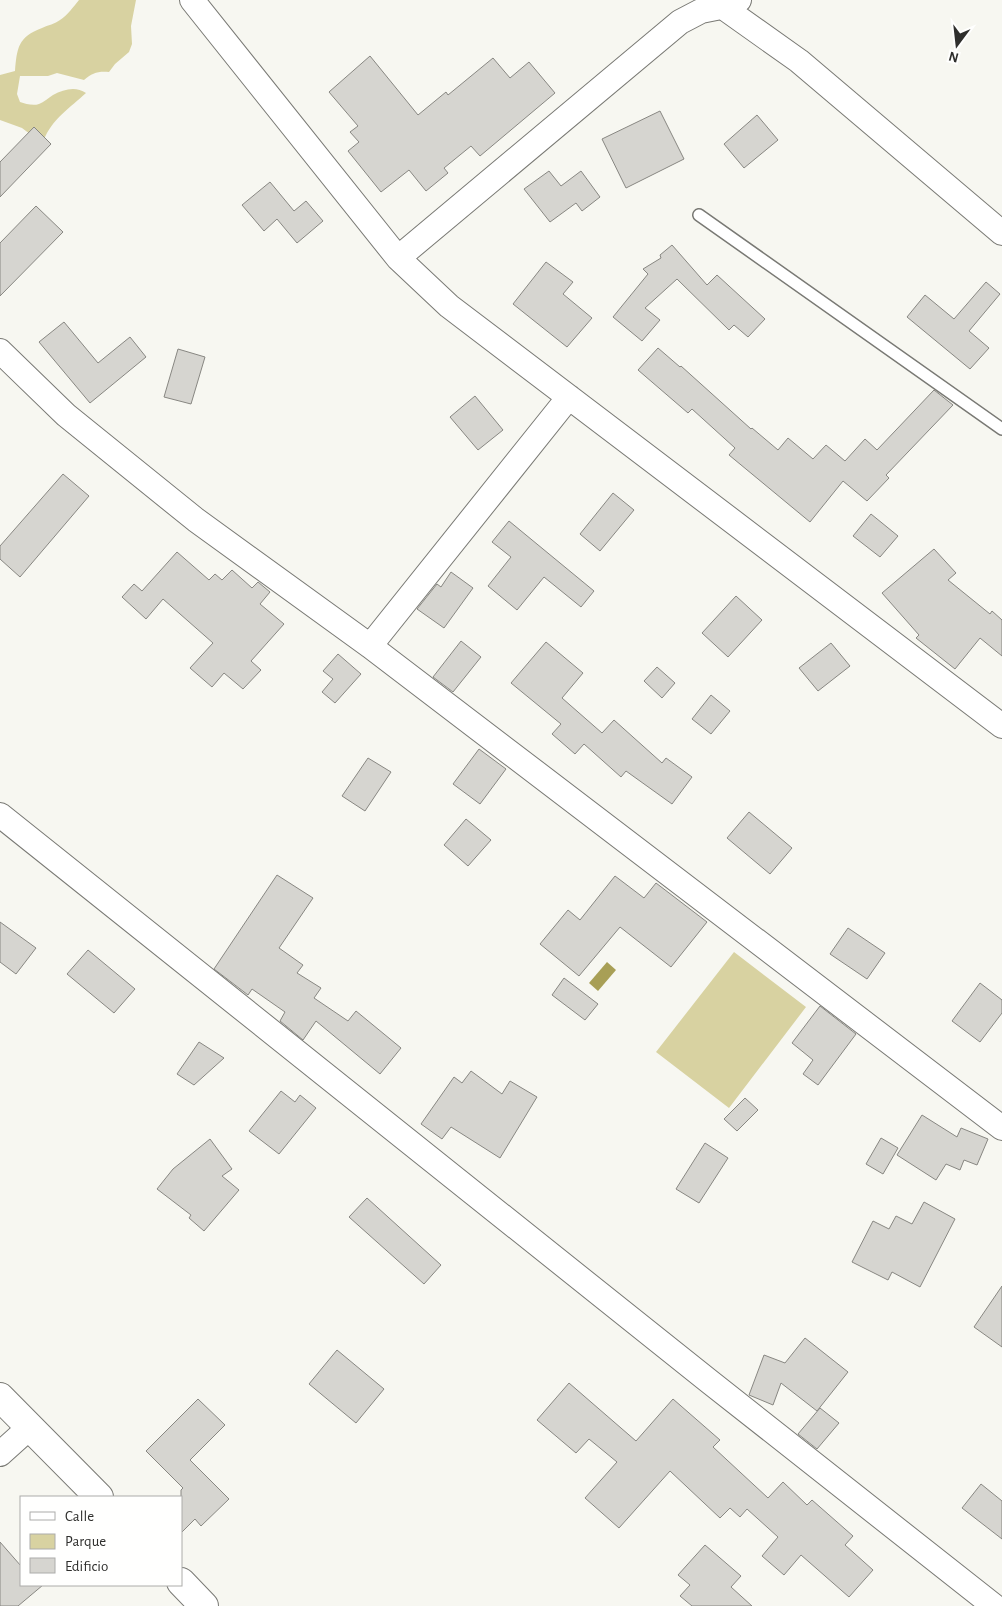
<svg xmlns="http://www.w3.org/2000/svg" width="1002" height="1606" font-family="'Alegreya Sans',sans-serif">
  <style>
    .green { fill: #d8d2a1 }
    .water { fill: #a89f56 }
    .building { fill: #d6d5d0; stroke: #888782 }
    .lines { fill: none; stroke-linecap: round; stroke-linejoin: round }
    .lane-casing { stroke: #797974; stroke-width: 14 }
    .street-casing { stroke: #797974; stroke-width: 26 }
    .primary-casing { stroke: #797974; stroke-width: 30 }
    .lane { stroke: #fff; stroke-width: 11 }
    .street { stroke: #fff; stroke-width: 24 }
    .primary { stroke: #fff; stroke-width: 28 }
  </style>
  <rect width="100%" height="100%" fill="#f7f7f1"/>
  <path class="green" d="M 79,0 L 136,0 L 131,26 L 132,44 L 129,52 L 115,64 L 109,72 C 98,71 92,73 84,80 L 57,73 L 48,76 L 20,76 L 17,94 L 20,102 C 26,104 33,106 39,104 C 44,102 48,98 53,95 C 64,89 76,86 86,93 C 71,107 51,120 44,140 L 30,134 L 22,128 L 0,120 L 0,75 L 15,71 C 17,48 18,37 42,28 C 48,25 55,24 60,20 C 68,15 73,7 79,0 Z
    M 734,952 L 806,1007 L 729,1108 L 656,1052 Z"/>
  <path class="water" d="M 607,962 L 616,970 L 598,991 L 589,983 Z"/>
  <path class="building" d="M 370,56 L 418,115 L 446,92 L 448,95 L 493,58 L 510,78 L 529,62 L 555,93 L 480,156 L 471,146 L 444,168 L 448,173 L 426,191 L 409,170 L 381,192 L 348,151 L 359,142 L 350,132 L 358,126 L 329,92 Z
    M 660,111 L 684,159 L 626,188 L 602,139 Z
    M 757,115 L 778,140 L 744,168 L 724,144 Z
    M 34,127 L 51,144 L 0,197 L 0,162 Z
    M 549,171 L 561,186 L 581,171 L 600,197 L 582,211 L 576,203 L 550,222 L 524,189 Z
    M 270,182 L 294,211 L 306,201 L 323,221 L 297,243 L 277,219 L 264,231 L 242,205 Z
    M 36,206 L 63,232 L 0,296 L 0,243 Z
    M 672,245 L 707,285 L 717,275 L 765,319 L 748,337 L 734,325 L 729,330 L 677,279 L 645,308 L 660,320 L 642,341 L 613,317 L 648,274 L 643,269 L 661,258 L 660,255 Z
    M 546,262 L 573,282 L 563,294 L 592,318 L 567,347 L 513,304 Z
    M 986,282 L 1000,294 L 969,331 L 989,348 L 970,369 L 907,317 L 925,295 L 954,319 Z
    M 64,322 L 98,363 L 130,337 L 146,357 L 90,403 L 39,342 Z
    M 658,348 L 680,367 L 681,366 L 751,429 L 752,428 L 778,450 L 788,438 L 813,459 L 826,445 L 845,461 L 865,439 L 877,450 L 934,390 L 953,405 L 886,475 L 889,478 L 867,501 L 843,481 L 810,522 L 729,455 L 735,448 L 692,409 L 688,413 L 638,370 Z
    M 178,349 L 205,357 L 191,404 L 164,397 Z
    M 475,396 L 503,430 L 478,450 L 450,417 Z
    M 63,474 L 89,496 L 20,577 L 0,559 L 0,546 Z
    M 613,493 L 634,510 L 600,551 L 580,534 Z
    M 871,514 L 898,536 L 880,557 L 853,536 Z
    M 509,521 L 594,591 L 581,607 L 544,577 L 517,610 L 488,586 L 511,557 L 492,542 Z
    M 934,549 L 956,573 L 948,580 L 990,614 L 992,611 L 1002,620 L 1002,656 L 980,638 L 955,669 L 916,638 L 919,635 L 882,593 Z
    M 177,552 L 209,580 L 215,574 L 222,580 L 232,570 L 252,588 L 258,582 L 270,592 L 260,604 L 284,624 L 251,661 L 261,670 L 243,689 L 224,673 L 212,687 L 190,668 L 213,643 L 163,599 L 146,619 L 122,597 L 134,584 L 142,591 Z
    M 451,572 L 473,588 L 444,628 L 417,609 L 437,584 L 441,587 Z
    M 736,596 L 762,620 L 728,657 L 702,633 Z
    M 461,641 L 481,657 L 453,692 L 433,677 Z
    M 546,642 L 583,673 L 562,698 L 602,733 L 614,720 L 662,763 L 666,758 L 692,777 L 672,804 L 626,771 L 621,777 L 584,744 L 575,754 L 552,734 L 561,724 L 511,683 Z
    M 831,643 L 850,666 L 818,691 L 799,668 Z
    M 338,654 L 361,674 L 335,703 L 322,692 L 333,679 L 323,671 Z
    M 657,667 L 675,683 L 662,698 L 644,681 Z
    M 711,695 L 730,711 L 711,734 L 692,719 Z
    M 479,749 L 506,769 L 480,804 L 453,784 Z
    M 368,758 L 391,772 L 365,811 L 342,796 Z
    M 749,812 L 792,848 L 770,874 L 727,838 Z
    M 466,819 L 491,840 L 468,866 L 444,845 Z
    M 277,875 L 313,898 L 279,948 L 303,965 L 297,973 L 321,988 L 314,998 L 348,1021 L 356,1011 L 401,1048 L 380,1074 L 316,1021 L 303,1040 L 280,1021 L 285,1012 L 252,989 L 248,995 L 214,969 Z
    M 615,876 L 644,898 L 656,883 L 707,922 L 671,967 L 620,927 L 579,976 L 540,944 L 568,910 L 580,920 Z
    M 0,922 L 36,948 L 16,974 L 0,962 Z
    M 848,928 L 885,953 L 867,979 L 830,954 Z
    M 88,950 L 135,989 L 114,1013 L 67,974 Z
    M 564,978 L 598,1004 L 585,1020 L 552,995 Z
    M 980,983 L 1002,1000 L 1002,1013 L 980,1042 L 952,1021 Z
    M 820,1006 L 856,1034 L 818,1085 L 803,1074 L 813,1060 L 792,1043 Z
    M 199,1042 L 224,1058 L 194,1085 L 177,1074 Z
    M 471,1071 L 502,1094 L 510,1081 L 537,1097 L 500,1158 L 451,1127 L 442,1139 L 421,1124 L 454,1077 L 462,1083 Z
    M 281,1091 L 295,1102 L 300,1095 L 316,1108 L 279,1154 L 249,1131 Z
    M 745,1098 L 758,1110 L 737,1131 L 724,1119 Z
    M 922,1115 L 957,1137 L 961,1128 L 988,1139 L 977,1165 L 964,1160 L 960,1170 L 946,1164 L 936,1180 L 897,1155 Z
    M 881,1138 L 898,1148 L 883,1174 L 866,1164 Z
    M 210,1139 L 232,1169 L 222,1176 L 239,1190 L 204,1231 L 189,1218 L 191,1215 L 157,1189 L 173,1169 Z
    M 705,1143 L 728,1158 L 699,1203 L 676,1189 Z
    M 367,1198 L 441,1265 L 424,1284 L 349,1217 Z
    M 924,1202 L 955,1219 L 920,1287 L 892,1272 L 888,1280 L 852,1262 L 873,1221 L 889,1229 L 896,1216 L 912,1224 Z
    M 1002,1286 L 1002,1347 L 974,1327 Z
    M 805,1338 L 848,1372 L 817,1411 L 781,1383 L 773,1405 L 749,1395 L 764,1355 L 785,1363 Z
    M 337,1350 L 384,1389 L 356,1423 L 309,1384 Z
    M 569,1383 L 636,1441 L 673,1399 L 720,1440 L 713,1447 L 768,1498 L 783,1482 L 807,1505 L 812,1500 L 853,1536 L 845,1545 L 873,1570 L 849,1597 L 801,1555 L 784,1575 L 762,1556 L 778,1537 L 747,1509 L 740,1517 L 730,1508 L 720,1518 L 670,1471 L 619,1528 L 585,1498 L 617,1462 L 589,1439 L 576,1453 L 537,1420 Z
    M 198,1399 L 225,1425 L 190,1460 L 229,1499 L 201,1526 L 195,1519 L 181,1533 L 181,1490 L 183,1488 L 146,1451 Z
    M 820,1408 L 839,1423 L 817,1449 L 798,1434 Z
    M 981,1484 L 1002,1501 L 1002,1539 L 962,1508 Z
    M 0,1542 L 21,1566 L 21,1585 L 43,1585 L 18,1606 L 0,1606 Z
    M 705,1545 L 741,1576 L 731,1587 L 752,1606 L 692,1606 L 680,1596 L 690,1585 L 678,1575 Z"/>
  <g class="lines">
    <defs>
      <path id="lane" d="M 699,215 L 1002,429"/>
      <path id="street" d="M 192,0 L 398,258 L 449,306 L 1002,726
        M 713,0 L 799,61 L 1002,233
        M 398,258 L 680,22 L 701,11 L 721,7 L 739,0
        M 0,351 L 66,415 L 196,520 L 370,646 L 1002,1128
        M 370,646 L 569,397
        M 0,815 L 710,1382 L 994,1606
        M 0,1454 L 30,1427"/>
      <path id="primary" d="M 0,1397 L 99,1497
        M 181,1582 L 204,1606"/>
    </defs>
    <use href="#lane" class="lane-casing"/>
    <use href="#street" class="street-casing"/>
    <use href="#primary" class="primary-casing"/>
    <use href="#lane" class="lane"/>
    <use href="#street" class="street"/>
    <use href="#primary" class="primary"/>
  </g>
  <rect x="20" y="1496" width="162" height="90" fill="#fffffe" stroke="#acacaa"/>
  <rect x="30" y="1512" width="25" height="8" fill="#ffffff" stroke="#acacaa"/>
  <text x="65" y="1521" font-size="15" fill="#2f2f2d">Calle</text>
  <rect x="30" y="1534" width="25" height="15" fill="#d8d2a1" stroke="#acacaa"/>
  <text x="65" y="1546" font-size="15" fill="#2f2f2d">Parque</text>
  <rect x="30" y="1558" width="25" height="15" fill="#d6d5d0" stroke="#acacaa"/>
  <text x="65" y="1571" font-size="15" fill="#2f2f2d">Edificio</text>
  <g transform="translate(957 45) rotate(195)" stroke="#fffffe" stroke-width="4" paint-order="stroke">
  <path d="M0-4L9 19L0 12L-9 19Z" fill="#2f2f2d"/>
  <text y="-8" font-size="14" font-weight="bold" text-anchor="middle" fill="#2f2f2d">N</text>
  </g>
</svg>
